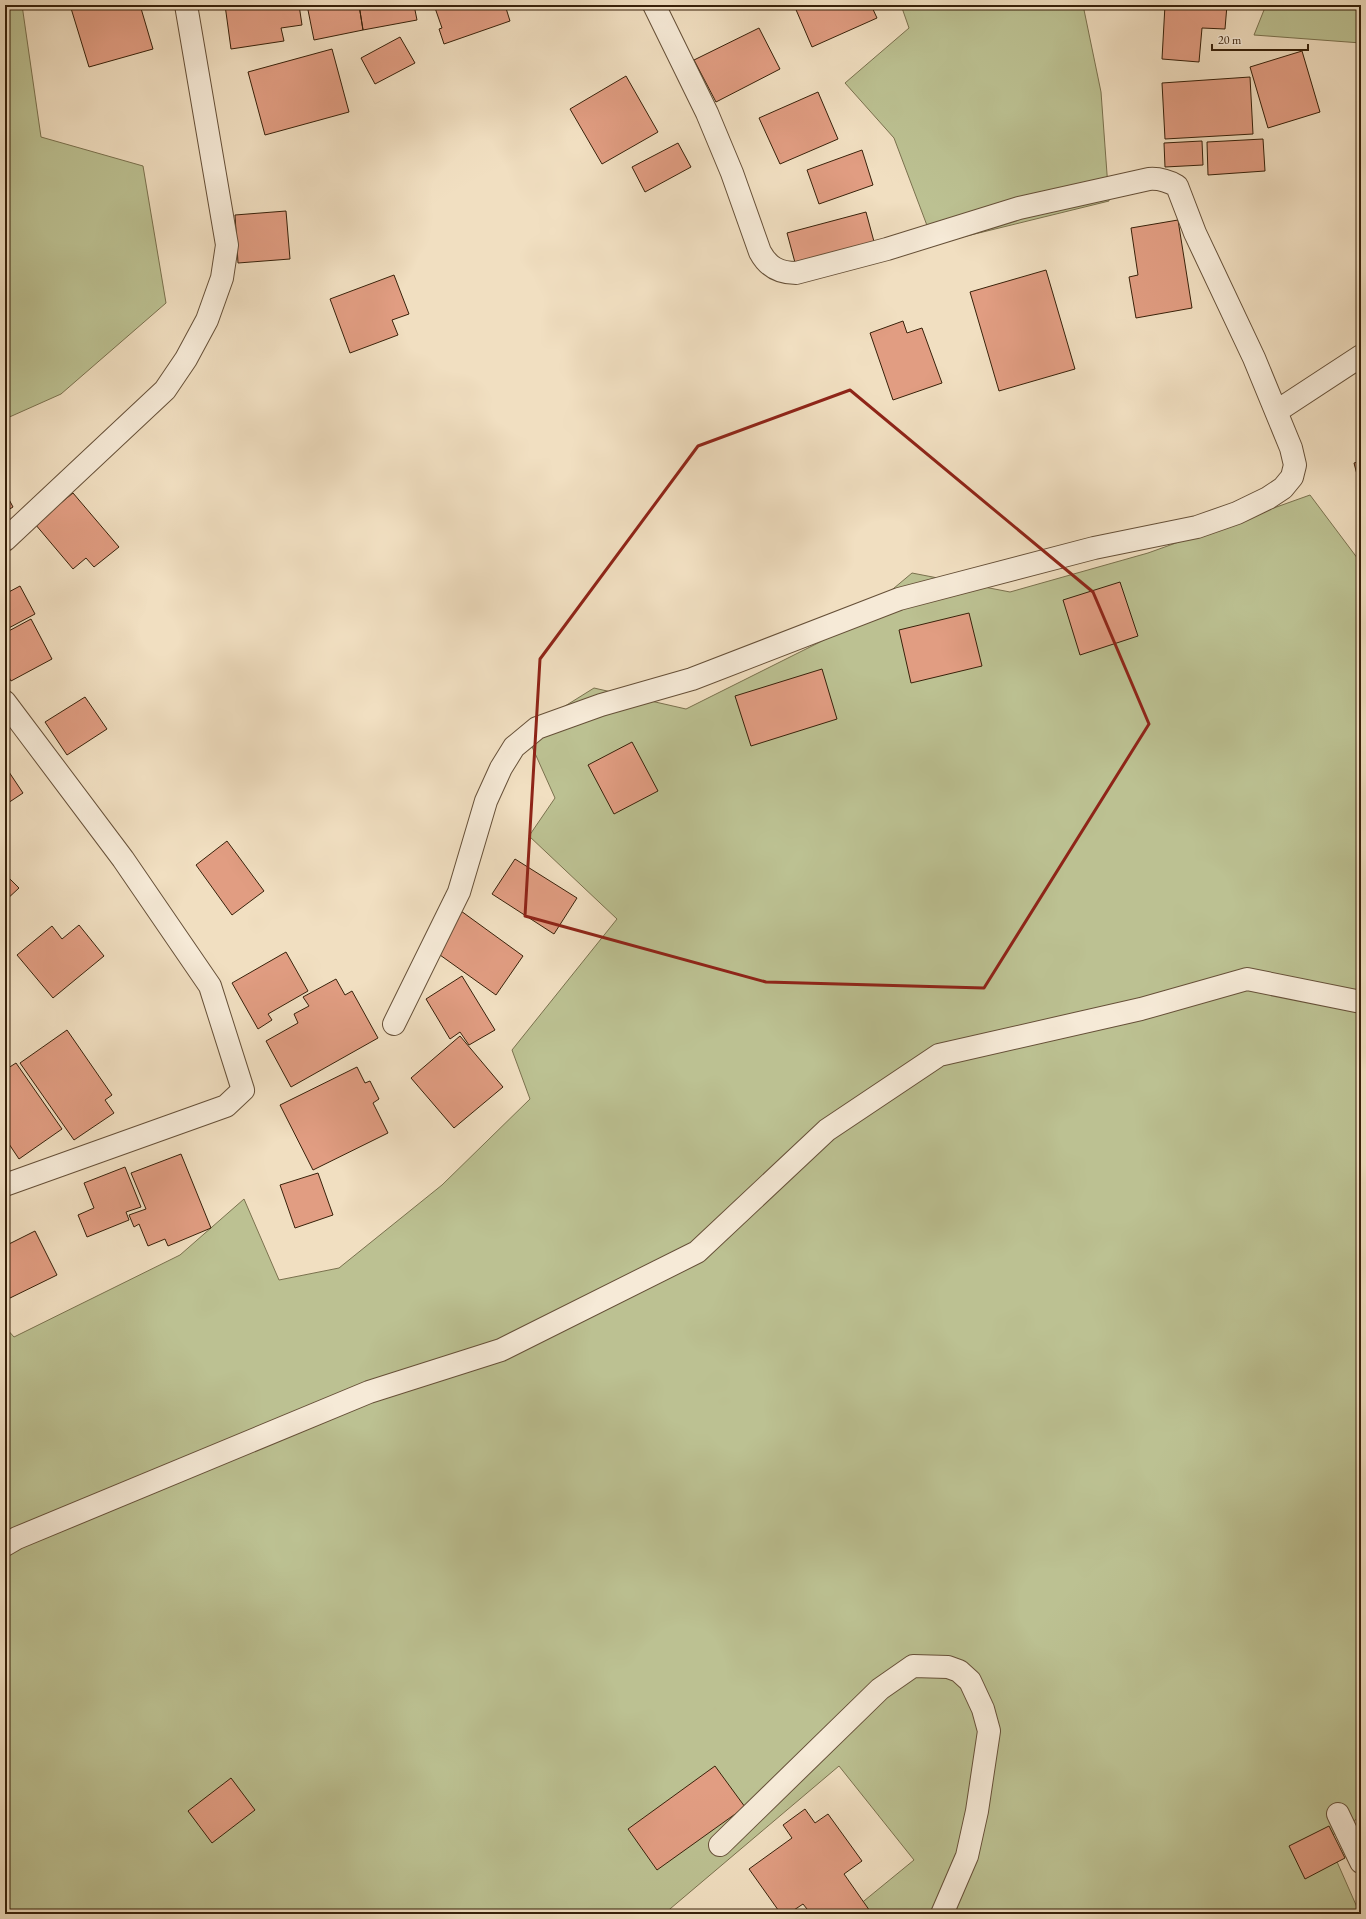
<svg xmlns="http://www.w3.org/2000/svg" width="1366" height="1919" font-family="'EB Garamond',serif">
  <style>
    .green { fill: #bcc192; stroke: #7a714e }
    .building { fill: #e19d82; stroke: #38210a }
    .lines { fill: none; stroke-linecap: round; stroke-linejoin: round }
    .minor-casing { stroke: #665038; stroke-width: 24 }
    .minor { stroke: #f6ead7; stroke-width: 22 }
    .marked { fill: none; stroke: #8f2418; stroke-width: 3; stroke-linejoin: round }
  </style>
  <rect width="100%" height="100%" fill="#f1dfc1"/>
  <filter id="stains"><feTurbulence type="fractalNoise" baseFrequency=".005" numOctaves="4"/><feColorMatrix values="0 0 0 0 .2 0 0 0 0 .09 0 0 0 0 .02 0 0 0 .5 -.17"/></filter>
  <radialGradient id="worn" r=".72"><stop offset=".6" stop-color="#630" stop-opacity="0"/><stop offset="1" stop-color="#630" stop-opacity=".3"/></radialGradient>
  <path class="green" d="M 5,5 L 22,5 L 41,137 L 143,166 L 166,303 L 61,394 L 5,419 Z
    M 901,5 L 1083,5 L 1101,92 L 1109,201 L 934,244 L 894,138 L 845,83 L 909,28 Z
    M 1266,5 L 1361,5 L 1361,43 L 1254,35 Z
    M 1310,495 L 1361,563 L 1361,1816 L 1327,1839 L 1360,1914 L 848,1914 L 914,1860 L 839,1766 L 664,1914 L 5,1914 L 5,1327 L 14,1337 L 180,1255 L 244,1199 L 279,1280 L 339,1268 L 442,1185 L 530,1099 L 512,1050 L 617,919 L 529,836 L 555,798 L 525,731 L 594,688 L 686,709 L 844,630 L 912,573 L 1010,592 L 1148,553 Z"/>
  <path class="building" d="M 70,5 L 140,5 L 153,49 L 89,67 Z
    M 225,5 L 299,5 L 302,25 L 281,28 L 284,41 L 231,49 Z
    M 307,5 L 359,5 L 363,30 L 314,40 Z
    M 359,5 L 414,5 L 417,20 L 363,30 Z
    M 434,5 L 505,5 L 510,21 L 444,44 L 439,29 L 442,28 Z
    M 794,5 L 871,5 L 877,18 L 812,47 Z
    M 1165,5 L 1227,5 L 1225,29 L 1202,28 L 1199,62 L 1162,59 Z
    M 759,28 L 780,69 L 716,102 L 694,60 Z
    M 400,37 L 415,63 L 375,84 L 361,58 Z
    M 332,49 L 349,112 L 265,135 L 248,72 Z
    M 1302,51 L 1320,112 L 1268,128 L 1250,67 Z
    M 626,76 L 658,132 L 602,164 L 570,109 Z
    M 1250,77 L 1253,134 L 1165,139 L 1162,83 Z
    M 818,92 L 838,139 L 780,164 L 759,118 Z
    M 1263,139 L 1265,171 L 1208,175 L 1207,142 Z
    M 1202,141 L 1203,165 L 1165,167 L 1164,143 Z
    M 678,143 L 691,167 L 645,192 L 632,167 Z
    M 862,150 L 873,185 L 819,204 L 807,170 Z
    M 286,211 L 290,259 L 238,263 L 235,215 Z
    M 866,212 L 876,249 L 797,270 L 787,233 Z
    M 1178,220 L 1192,308 L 1136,318 L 1129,277 L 1138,275 L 1131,228 Z
    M 1046,270 L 1075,369 L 999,391 L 970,292 Z
    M 394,275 L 409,314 L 392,320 L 398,335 L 350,353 L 330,299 Z
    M 903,321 L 907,333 L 922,328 L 942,383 L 893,400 L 870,333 Z
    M 1361,461 L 1361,490 L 1354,463 Z
    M 5,492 L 13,507 L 5,512 Z
    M 73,493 L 119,547 L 94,567 L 86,558 L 73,569 L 35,524 Z
    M 1120,582 L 1138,636 L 1080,655 L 1063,600 Z
    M 20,586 L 35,614 L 5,630 L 5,594 Z
    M 969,613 L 982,666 L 911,683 L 899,630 Z
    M 31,619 L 52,659 L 11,681 L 5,670 L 5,633 Z
    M 822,669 L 837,719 L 751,746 L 735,696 Z
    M 85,697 L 107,729 L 67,755 L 45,722 Z
    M 632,742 L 658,791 L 614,814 L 588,765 Z
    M 5,766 L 23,793 L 5,805 Z
    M 227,841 L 264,891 L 232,915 L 196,865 Z
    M 515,859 L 577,898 L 554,934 L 492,894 Z
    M 5,874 L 19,888 L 5,901 Z
    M 461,911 L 523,956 L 496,995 L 433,950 Z
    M 79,925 L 104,956 L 53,998 L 17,955 L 52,926 L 62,939 Z
    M 286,952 L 308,991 L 268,1014 L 272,1020 L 258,1029 L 232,983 Z
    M 462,976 L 495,1030 L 469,1045 L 460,1032 L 450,1039 L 426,999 Z
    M 336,979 L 345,995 L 352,991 L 378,1038 L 291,1087 L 266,1041 L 298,1023 L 294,1014 L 309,1006 L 303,997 Z
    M 67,1030 L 112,1095 L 105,1100 L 114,1113 L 74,1140 L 20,1063 Z
    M 460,1036 L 503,1087 L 454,1128 L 411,1078 Z
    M 16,1063 L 62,1129 L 19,1159 L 5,1138 L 5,1070 Z
    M 357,1067 L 365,1083 L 370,1081 L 379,1099 L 373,1103 L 388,1133 L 313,1170 L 280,1105 Z
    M 181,1154 L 211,1228 L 168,1246 L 165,1239 L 148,1246 L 139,1224 L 134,1227 L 129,1215 L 146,1209 L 131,1173 Z
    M 125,1167 L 141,1207 L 126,1212 L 129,1220 L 87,1237 L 78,1215 L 94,1208 L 84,1183 Z
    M 318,1173 L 333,1215 L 295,1228 L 280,1185 Z
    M 35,1231 L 57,1275 L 8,1299 L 5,1293 L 5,1246 Z
    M 715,1766 L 745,1807 L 657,1870 L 628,1829 Z
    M 231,1778 L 255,1810 L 212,1843 L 188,1811 Z
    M 805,1809 L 815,1823 L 828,1814 L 862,1861 L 844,1874 L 872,1914 L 811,1914 L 803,1904 L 788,1914 L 781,1914 L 749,1869 L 792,1838 L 783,1825 Z
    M 1329,1826 L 1345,1858 L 1305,1879 L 1289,1846 Z"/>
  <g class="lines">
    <defs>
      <path id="minor" d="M 1277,411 L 1361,356
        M 5,540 L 165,390 L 186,359 L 207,320 L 222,278 L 227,245 L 186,5
        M 5,702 L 123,859 L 210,986 L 243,1090 L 226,1106 L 5,1185
        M 394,1024 L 459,892 L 486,801 L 501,768 L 514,747 L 537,728 L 601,705 L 692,679 L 899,599 L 1094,548 L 1197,527 L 1237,513 L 1268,498 L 1283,488 L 1292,477 L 1295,465 L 1291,448 L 1254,358 L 1195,233 L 1177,186 C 1168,181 1160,178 1149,179 L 1019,208 L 887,249 L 796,273 C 779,273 768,267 760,252 L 732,173 L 707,113 L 654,5
        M 5,1545 L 17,1538 L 369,1392 L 501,1350 L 697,1252 L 827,1130 L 939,1055 L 1141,1009 L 1247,979 L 1361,1002
        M 1338,1814 L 1361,1862
        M 720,1845 L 880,1689 L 913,1666 L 948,1667 L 959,1671 L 970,1681 L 983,1709 L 989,1731 L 977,1811 L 967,1856 L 942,1914"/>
    </defs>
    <use href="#minor" class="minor-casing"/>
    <use href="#minor" class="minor"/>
  </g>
  <path class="marked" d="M 850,390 L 1093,592 L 1149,724 L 984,988 L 766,982 L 525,916 L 540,659 L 698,446 Z"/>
  <rect width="1366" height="1919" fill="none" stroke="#f1dfc1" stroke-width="20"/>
  <rect x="6" y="6" width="1354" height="1907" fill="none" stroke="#38210a" stroke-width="2"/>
  <rect x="10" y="10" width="1346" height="1899" fill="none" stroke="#38210a"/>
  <path d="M1212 44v6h96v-6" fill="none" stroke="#38210a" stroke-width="2"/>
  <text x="1218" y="44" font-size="12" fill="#38210a" stroke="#f6ead7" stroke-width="3" paint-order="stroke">20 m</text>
  <rect width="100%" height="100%" filter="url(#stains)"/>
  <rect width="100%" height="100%" fill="url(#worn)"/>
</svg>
